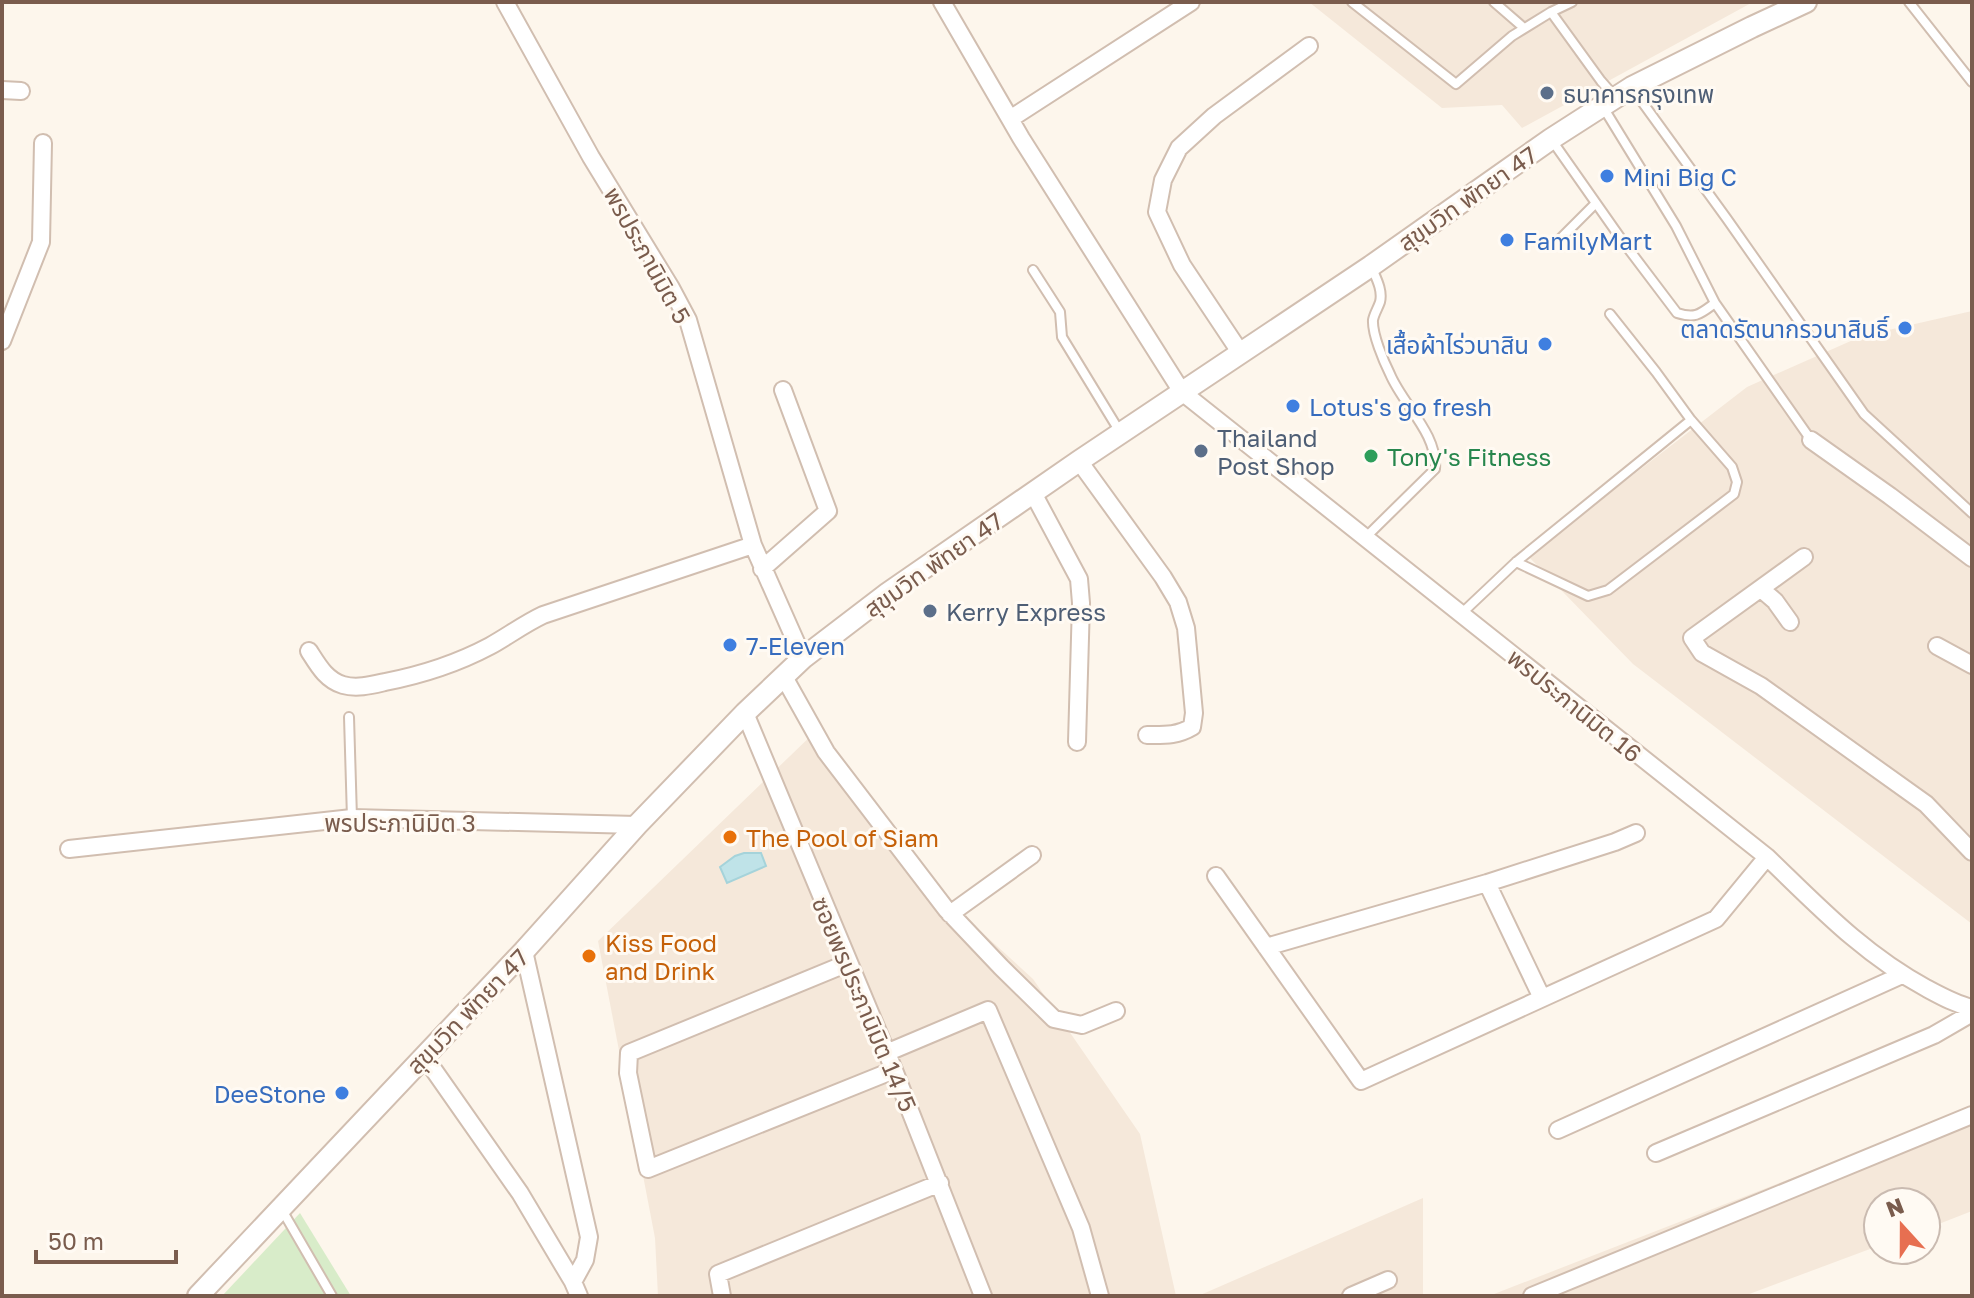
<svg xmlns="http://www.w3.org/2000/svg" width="1974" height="1298" font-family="'Golos Text','Noto Sans Thai',sans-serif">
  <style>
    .residential { fill: #f5e8da }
    .green { fill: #d8ecc9 }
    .water { fill: #bfe3e8; stroke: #a5d3da; stroke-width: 2 }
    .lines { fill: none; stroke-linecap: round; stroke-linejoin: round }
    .service-casing { stroke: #d1beb0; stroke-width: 12 }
    .minor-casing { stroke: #d1beb0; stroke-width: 20 }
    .tertiary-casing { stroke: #d1beb0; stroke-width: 24 }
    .service { stroke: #fff; stroke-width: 8 }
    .minor { stroke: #fff; stroke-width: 16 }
    .tertiary { stroke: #fff; stroke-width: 20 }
    .service-dot { fill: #5c6f8a; stroke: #fffaf3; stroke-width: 3 }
    .shop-dot { fill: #3f7fe0; stroke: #fffaf3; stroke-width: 3 }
    .leisure-dot { fill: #2e9e5b; stroke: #fffaf3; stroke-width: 3 }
    .food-dot { fill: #e8710a; stroke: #fffaf3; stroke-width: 3 }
    .labels { text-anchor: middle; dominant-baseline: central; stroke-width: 6; stroke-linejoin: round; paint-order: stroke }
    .service-label { font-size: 24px; fill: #4e5e75; stroke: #fffaf3; text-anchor: start }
    .shop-label { font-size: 24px; fill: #366cbe; stroke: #fffaf3; text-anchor: start }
    .street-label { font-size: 24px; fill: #7a5c4d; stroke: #fffaf3 }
    .leisure-label { font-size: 24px; fill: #27864d; stroke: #fffaf3; text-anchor: start }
    .food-label { font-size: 24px; fill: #c56008; stroke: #fffaf3; text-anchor: start }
  </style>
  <rect width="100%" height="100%" fill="#fdf6ec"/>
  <path class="residential" d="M 1309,2 L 1753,2 L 1522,128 L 1502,105 L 1442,108 Z
    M 1972,311 L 1972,924 L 1633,664 L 1528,556 L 1747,387 L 1862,336 Z
    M 817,730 L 963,915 L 1033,979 L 1140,1134 L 1176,1296 L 658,1296 L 655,1238 L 598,941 Z
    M 1972,1108 L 1972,1211 L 1926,1229 L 1926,1202 L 1878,1202 L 1878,1246 L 1744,1296 L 1489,1296 Z
    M 1423,1198 L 1423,1296 L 1198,1296 Z"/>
  <path class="green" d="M 300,1213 L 351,1296 L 222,1296 Z"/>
  <path class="water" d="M 744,853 L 761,853 L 766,866 L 727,883 L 720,867 L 735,856 Z"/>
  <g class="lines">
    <defs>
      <path id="service" d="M 1352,2 L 1456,84 L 1512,36 L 1551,12 L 1572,2
        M 1494,2 L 1524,28
        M 1909,2 L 1972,82
        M 1551,12 L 1601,81 L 1615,97
        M 1632,88 L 1727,219 L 1864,414 L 1972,513
        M 1603,107 L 1676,226 L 1715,303 L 1811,440
        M 1551,139 L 1624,243 L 1677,313 C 1696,319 1700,314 1715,303
        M 1560,239 L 1596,203
        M 1033,270 L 1060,312 L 1062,337 L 1120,432
        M 1366,537 L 1435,469 C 1438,434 1403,405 1390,374 C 1384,362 1372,334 1373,320 C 1374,314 1378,308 1380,302 C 1383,290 1376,278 1371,266
        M 1516,562 L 1588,596 L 1608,590 L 1734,494 L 1737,482 L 1732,467 L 1691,420
        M 1462,613 L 1516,562 L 1691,420 L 1656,372 L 1610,314
        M 349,717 L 352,818
        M 282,1210 L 332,1296"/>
      <path id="minor" d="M 505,2 L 591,157 L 671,288 L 688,320 L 753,545 L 803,658
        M 942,2 L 1010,119
        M 1191,2 L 1010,119 L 1021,138 L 1182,392 L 1767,857 C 1818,906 1863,954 1926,988 C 1941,996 1955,1004 1972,1008
        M 2,90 L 21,91
        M 2,341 L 41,242 L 43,143
        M 1240,352 L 1182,265 L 1157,212 L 1163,180 L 1179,148 L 1214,116 L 1309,46
        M 1811,440 L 1890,496 L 1972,558
        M 1079,461 L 1163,577 L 1178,602 L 1186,628 L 1194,713 L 1192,727 C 1177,736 1164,735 1147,735
        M 1033,493 L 1079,579 L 1081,603 L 1077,742
        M 1804,557 L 1692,638 L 1702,653 L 1761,686 L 1926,804 L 1972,852
        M 762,569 L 828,511 L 783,390
        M 1761,589 L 1775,601 L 1790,622
        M 1937,646 L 1972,665
        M 309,651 C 318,665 326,680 343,685 C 357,689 372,685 385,682 C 421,675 458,663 490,646 C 508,636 524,624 543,615 L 753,545
        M 784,677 L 826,752 L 946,909 L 1001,967 L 1054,1019 L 1082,1025 L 1116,1011
        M 745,713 L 894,1070 L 983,1296
        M 69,849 L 352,818 L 637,825
        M 1216,876 L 1361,1081 L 1716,919 L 1767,857
        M 1487,883 L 1542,998
        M 950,914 L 1032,855
        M 1266,947 L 1487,883 L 1615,842 L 1636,833
        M 524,951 L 589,1237 L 585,1260 L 573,1282
        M 848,963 L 629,1053 L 628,1073 L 648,1169 L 894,1070
        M 886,1053 L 988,1010 L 1081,1228 L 1100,1296
        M 424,1056 L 520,1193 L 573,1282 L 579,1296
        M 1558,1130 L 1902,975
        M 1656,1153 L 1934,1035 L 1972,1013
        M 722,1296 L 718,1274 L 940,1183
        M 1351,1296 L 1388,1280
        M 1532,1296 L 1972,1115"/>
      <path id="tertiary" d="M 198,1296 L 524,951 L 637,825 L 745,713 L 803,658 L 888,593 L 1079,461 L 1371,266 L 1551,139 L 1632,87 L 1752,27 L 1806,2"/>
    </defs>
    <use href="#service" class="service-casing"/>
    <use href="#minor" class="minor-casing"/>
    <use href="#tertiary" class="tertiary-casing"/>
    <use href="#service" class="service"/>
    <use href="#minor" class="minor"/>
    <use href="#tertiary" class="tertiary"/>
  </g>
  <g class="service-dot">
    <circle cx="1547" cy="93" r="8"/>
    <circle cx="1201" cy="451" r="8"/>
    <circle cx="930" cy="611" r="8"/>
  </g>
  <g class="shop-dot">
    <circle cx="1607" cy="176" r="8"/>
    <circle cx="1507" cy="240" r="8"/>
    <circle cx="1905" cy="328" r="8"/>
    <circle cx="1545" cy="344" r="8"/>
    <circle cx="1293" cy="406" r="8"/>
    <circle cx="730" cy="645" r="8"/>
    <circle cx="342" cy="1093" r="8"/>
  </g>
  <circle class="leisure-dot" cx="1371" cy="456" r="8"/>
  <g class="food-dot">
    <circle cx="730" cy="837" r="8"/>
    <circle cx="589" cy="956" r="8"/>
  </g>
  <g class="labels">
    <g class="service-label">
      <text x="1563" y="93">ธนาคารกรุงเทพ</text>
      <text x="1217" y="437">Thailand<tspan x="1217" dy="28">Post Shop</tspan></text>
      <text x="946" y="611">Kerry Express</text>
    </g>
    <g class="shop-label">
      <text x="1623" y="176">Mini Big C</text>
      <text x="1523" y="240">FamilyMart</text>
      <text x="1889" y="328" text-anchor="end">ตลาดรัตนากรวนาสินธิ์</text>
      <text x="1529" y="344" text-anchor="end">เสื้อผ้าไร่วนาสิน</text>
      <text x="1309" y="406">Lotus's go fresh</text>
      <text x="746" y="645">7-Eleven</text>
      <text x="326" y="1093" text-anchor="end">DeeStone</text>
    </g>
    <g class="street-label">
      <text transform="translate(1467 198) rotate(-35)">สุขุมวิท พัทยา 47</text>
      <text transform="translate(648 255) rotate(61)">พรประภานิมิต 5</text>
      <text transform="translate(933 564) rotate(-35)">สุขุมวิท พัทยา 47</text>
      <text transform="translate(1575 705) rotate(39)">พรประภานิมิต 16</text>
      <text x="400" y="822">พรประภานิมิต 3</text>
      <text transform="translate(865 1004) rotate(67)">ซอยพรประภานิมิต 14/5</text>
      <text transform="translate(467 1011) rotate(-46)">สุขุมวิท พัทยา 47</text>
    </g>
    <g class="leisure-label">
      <text x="1387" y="456">Tony's Fitness</text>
    </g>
    <g class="food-label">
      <text x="746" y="837">The Pool of Siam</text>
      <text x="605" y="942">Kiss Food<tspan x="605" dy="28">and Drink</tspan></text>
    </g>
  </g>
  <rect width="1974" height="1298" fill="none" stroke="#7a5c4d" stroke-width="8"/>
  <g transform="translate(1902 1226) rotate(339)"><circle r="38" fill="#fffaf3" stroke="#cabbb1" stroke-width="2"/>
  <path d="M0-6L14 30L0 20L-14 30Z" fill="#e76f51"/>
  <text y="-12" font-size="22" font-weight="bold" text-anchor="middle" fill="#7a5c4d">N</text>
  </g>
  <path d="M36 1250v12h140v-12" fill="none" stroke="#7a5c4d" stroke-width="4"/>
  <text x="48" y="1250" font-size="24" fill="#7a5c4d" stroke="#fffaf3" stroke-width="6" paint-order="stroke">50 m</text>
</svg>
